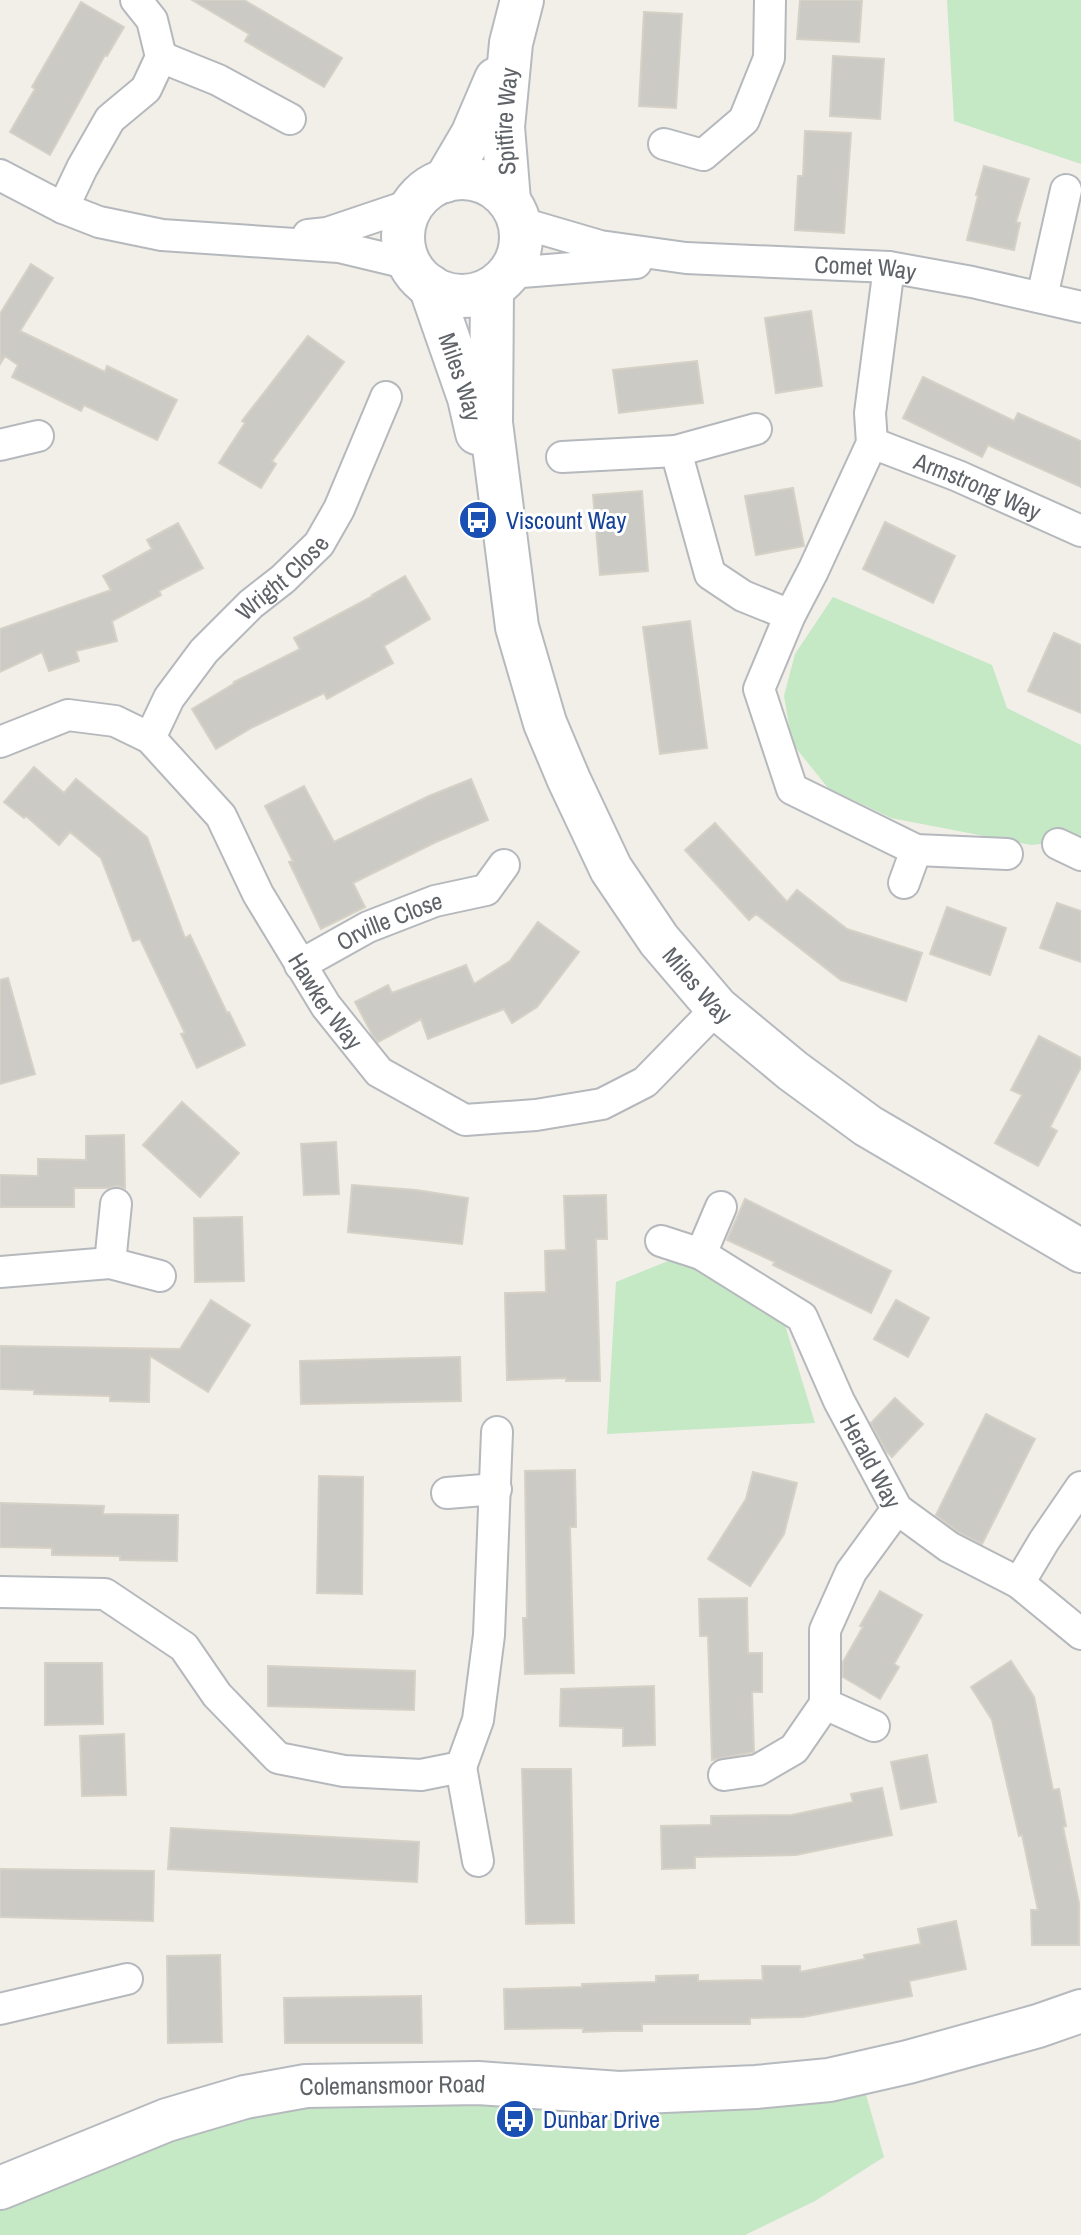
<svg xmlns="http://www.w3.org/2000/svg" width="1081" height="2235" font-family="'Archivo Narrow',sans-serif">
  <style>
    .green { fill: #c5e8c5 }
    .building { fill: #cccac5; stroke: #d6d1c6; stroke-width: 2 }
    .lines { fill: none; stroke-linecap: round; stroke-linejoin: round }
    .street-casing { stroke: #b5b8bc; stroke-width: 34 }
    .secondary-casing { stroke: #b6babf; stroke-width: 46 }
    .street { stroke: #fff; stroke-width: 30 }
    .secondary { stroke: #fff; stroke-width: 42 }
    .labels { text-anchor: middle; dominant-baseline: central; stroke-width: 6; stroke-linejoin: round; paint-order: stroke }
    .street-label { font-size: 24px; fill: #5f6368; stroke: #fff }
    .transit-label { font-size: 24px; fill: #164399; stroke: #fff; text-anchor: start }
  </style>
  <rect width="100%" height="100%" fill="#f1efe8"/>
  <path class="green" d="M 947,0 L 1081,0 L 1081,164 L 954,121 Z
    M 833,597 L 992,665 L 1007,708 L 1081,745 L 1081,843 L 1077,840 L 1031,845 L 891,818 L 828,788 L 792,743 L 784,696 L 795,654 Z
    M 673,1259 L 782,1315 L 815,1423 L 607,1434 L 616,1282 Z
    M 864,2088 L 884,2157 L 815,2201 L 745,2235 L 0,2235 L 0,2198 L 210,2121 L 327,2102 L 682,2107 Z"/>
  <path class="building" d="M 192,0 L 244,0 L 342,58 L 324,87 L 245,41 L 249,34 Z
    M 800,0 L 862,0 L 859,42 L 797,39 Z
    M 81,2 L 124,27 L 107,56 L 105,55 L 50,155 L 10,132 L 35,89 L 32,87 Z
    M 644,12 L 682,14 L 676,108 L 639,106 Z
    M 833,56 L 884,59 L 880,119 L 830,116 Z
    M 805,131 L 851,133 L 844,233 L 795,230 L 798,176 L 803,176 Z
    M 984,166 L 1029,179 L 1016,222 L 1020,223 L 1014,250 L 967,240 L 978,196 L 976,195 Z
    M 31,264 L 53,278 L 20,331 L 105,372 L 107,366 L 177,400 L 157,440 L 84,405 L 81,411 L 12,377 L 18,365 L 5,356 L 0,364 L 0,314 Z
    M 811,311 L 822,386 L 776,393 L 765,318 Z
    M 308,336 L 344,362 L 272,461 L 276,464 L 261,488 L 219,463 L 245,423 L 242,421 Z
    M 697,361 L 703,403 L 619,413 L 613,370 Z
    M 923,377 L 1014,421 L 1018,413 L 1081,441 L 1081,487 L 988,445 L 982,457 L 903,418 Z
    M 793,488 L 804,546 L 756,555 L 745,496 Z
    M 642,491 L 648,571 L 600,575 L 593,495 Z
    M 885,522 L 955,556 L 933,603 L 863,569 Z
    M 178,523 L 203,568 L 159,591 L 161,595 L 112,621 L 117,641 L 76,651 L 79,661 L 49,671 L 42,652 L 0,672 L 0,629 L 111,590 L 103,576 L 152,549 L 147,540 Z
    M 405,576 L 430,619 L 384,646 L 393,663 L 327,699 L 324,693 L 253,727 L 216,749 L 192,709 L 235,683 L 234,682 L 300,649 L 294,638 L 373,596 L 372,595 Z
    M 690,621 L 707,748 L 660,754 L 643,627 Z
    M 1054,633 L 1081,645 L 1081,713 L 1028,691 Z
    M 34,767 L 64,793 L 76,779 L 147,837 L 185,938 L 190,935 L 227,1013 L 229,1012 L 245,1045 L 197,1068 L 181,1034 L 185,1033 L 140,939 L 133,941 L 101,858 L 70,832 L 59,845 L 26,816 L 24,818 L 4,802 Z
    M 471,779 L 488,820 L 436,842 L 353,883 L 365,907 L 321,929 L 289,862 L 293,861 L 265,806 L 304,786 L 334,842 L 429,796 Z
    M 715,823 L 787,902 L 797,890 L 847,929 L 922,953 L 906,1001 L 841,980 L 756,914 L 749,920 L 685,850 Z
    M 1057,903 L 1081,911 L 1081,962 L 1040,948 Z
    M 947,907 L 1006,928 L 990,975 L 930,954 Z
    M 538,922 L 579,952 L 537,1007 L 512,1023 L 504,1009 L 428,1039 L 421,1019 L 378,1042 L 373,1036 L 355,1002 L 388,985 L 392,993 L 466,965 L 474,984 L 510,961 Z
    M 8,978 L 35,1074 L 0,1084 L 0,980 Z
    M 1039,1036 L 1081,1058 L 1081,1067 L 1050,1127 L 1057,1131 L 1038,1166 L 995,1143 L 1022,1095 L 1011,1090 Z
    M 182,1102 L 239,1153 L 200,1197 L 143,1145 Z
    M 124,1135 L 125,1188 L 117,1186 L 108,1188 L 74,1188 L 74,1207 L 0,1207 L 0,1175 L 38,1176 L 38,1159 L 86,1160 L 86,1136 Z
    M 336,1142 L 339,1194 L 304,1195 L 301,1144 Z
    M 352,1185 L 416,1190 L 468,1198 L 462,1244 L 348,1232 Z
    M 606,1195 L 607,1239 L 596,1239 L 600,1381 L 566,1381 L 566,1378 L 507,1380 L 505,1293 L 546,1292 L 545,1251 L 566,1250 L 564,1196 Z
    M 745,1199 L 891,1271 L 871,1313 L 773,1265 L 775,1262 L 727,1240 Z
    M 242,1217 L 244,1281 L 195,1282 L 194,1218 Z
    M 211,1300 L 250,1325 L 208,1392 L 150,1356 L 149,1402 L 110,1401 L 110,1396 L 34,1394 L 34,1390 L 0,1389 L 0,1346 L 180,1349 Z
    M 896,1300 L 929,1318 L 908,1357 L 874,1339 Z
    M 460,1357 L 461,1401 L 301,1404 L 300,1361 Z
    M 895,1398 L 923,1424 L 892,1457 L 886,1451 L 871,1423 Z
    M 986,1414 L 1035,1439 L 982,1544 L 958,1532 L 936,1515 Z
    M 575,1470 L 576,1527 L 570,1527 L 574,1673 L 525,1674 L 523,1618 L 527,1618 L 525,1471 Z
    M 753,1472 L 797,1483 L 784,1534 L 750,1586 L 708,1559 L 746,1499 Z
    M 319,1476 L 363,1477 L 362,1594 L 317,1593 Z
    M 0,1503 L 104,1506 L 103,1514 L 178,1515 L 177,1561 L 120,1560 L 120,1556 L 52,1555 L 52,1548 L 0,1547 Z
    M 880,1591 L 922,1615 L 894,1664 L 899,1667 L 880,1699 L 843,1677 L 843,1662 L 863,1627 L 860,1626 Z
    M 747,1598 L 748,1653 L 762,1653 L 762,1692 L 752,1692 L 754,1752 L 712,1760 L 708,1636 L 700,1636 L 699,1599 Z
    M 1011,1661 L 1034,1697 L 1053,1790 L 1059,1789 L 1066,1826 L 1063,1827 L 1079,1903 L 1079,1945 L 1032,1945 L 1031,1910 L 1038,1910 L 1022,1835 L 1019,1836 L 992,1720 L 971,1687 Z
    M 45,1663 L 102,1663 L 103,1724 L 45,1725 Z
    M 268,1666 L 415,1671 L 414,1710 L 268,1706 Z
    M 654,1686 L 655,1745 L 623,1746 L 623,1728 L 560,1726 L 561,1689 Z
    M 124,1734 L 126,1795 L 82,1796 L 80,1736 Z
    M 927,1755 L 936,1802 L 901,1809 L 891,1762 Z
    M 522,1769 L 571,1769 L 574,1923 L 526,1924 Z
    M 882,1788 L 892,1835 L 796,1855 L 695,1857 L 695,1868 L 662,1869 L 661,1826 L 711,1825 L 711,1816 L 792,1815 L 853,1802 L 851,1794 Z
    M 171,1828 L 419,1842 L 417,1882 L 168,1869 Z
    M 0,1869 L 154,1871 L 153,1921 L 0,1917 Z
    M 956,1921 L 966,1969 L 909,1981 L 912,1996 L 803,2017 L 750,2018 L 750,2024 L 642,2024 L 642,2031 L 613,2031 L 583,2032 L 583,2028 L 505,2029 L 504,1989 L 582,1987 L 582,1984 L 656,1982 L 656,1976 L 698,1975 L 698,1981 L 763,1980 L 762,1966 L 800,1966 L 800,1972 L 865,1959 L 864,1955 L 921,1944 L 918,1929 Z
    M 220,1955 L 222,2042 L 168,2043 L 167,1956 Z
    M 421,1996 L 422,2043 L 285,2043 L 284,1998 Z"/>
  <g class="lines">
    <defs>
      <g id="street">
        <path d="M 161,57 L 218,80 L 290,119"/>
        <path d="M 664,144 L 703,155 L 744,120 L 769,58 L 770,0"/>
        <path d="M 0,175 L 63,208 L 99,222 L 162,235 L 339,247 L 410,264"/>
        <path d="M 63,208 L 82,168 L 110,119 L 146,89 L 161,57 L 152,20 L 136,0"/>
        <path id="s1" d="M 518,222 L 600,246 L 686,258 L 889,267 L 972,282 L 1081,307"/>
        <path d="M 308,235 L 327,233 L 413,204"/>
        <path d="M 889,267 L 870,413 L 872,443 L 813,571 L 790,615 L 759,689 L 792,789 L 916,850 L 1007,854"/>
        <path d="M 509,273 L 636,263"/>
        <path d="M 1042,297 L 1066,190"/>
        <path d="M 756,429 L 676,451 L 710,574 L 743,596 L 790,615"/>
        <path id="s2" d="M 872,443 L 958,476 L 1081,531"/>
        <path d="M 0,445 L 38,436"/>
        <path d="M 562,457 L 676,451"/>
        <path id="s3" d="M 150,738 L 169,698 L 204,651 L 251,604 L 283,579 L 319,544 L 339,509 L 386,397"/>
        <path id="s4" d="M 0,742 L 68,715 L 115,721 L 150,738 L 221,816 L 258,894 L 326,1006 L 379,1072 L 465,1120 L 536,1115 L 602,1104 L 645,1082 L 717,1008"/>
        <path d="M 1058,844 L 1081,855"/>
        <path d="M 904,883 L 916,850"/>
        <path id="s5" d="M 300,965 L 368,927 L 435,901 L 486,890 L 504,865"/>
        <path id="s6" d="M 721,1207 L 701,1254 L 802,1317 L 839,1401 L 897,1509 L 949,1547 L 1019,1583 L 1081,1634"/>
        <path d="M 661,1241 L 701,1254"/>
        <path d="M 110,1263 L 116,1204"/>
        <path d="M 0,1272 L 110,1263 L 160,1276"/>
        <path d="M 447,1493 L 496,1489"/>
        <path d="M 1019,1583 L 1044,1541 L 1081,1487"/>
        <path d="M 0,1592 L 105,1594 L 184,1647 L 217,1695 L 278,1758 L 344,1771 L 421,1775 L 461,1767 L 478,1720 L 489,1635 L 497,1432"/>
        <path d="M 874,1726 L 825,1704 L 825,1630 L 851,1572 L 897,1509"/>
        <path d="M 461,1767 L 478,1861"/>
        <path d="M 724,1775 L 758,1770 L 794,1749 L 825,1704"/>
        <path d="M 0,2009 L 127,1979"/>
      </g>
      <g id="secondary">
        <circle cx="462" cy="237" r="59"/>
        <path d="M 445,181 L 472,135 L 496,79"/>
        <path id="s7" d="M 509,201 L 503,127 L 511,43 L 522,0"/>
        <path id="s8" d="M 430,286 L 469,398 L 477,433"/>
        <path id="s9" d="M 492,288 L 491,423 L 517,627 L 545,723 L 569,780 L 611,869 L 659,940 L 717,1008 L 793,1071 L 868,1126 L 1081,1251"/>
        <path id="s10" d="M 0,2188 L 167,2120 L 245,2097 L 306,2086 L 478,2083 L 619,2093 L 756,2087 L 829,2080 L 908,2062 L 1038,2026 L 1081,2011"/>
      </g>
    </defs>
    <use href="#street" class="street-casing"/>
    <use href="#secondary" class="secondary-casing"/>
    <use href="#street" class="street"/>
    <use href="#secondary" class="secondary"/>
  </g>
  <defs>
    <symbol id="bus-disc" viewBox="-11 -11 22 22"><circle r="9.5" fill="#1a4fb4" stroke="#fff"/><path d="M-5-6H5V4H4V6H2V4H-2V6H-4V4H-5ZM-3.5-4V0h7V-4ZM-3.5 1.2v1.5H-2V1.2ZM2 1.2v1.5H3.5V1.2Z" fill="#fff"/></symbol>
  </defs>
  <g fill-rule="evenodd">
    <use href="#bus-disc" x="456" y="498" width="44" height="44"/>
    <use href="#bus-disc" x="493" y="2097" width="44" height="44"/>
  </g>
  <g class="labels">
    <g class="street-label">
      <text stroke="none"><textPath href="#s7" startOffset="80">Spitfire Way</textPath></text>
      <text stroke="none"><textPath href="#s1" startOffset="352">Comet Way</textPath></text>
      <text stroke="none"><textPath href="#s8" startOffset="96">Miles Way</textPath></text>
      <text stroke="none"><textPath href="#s2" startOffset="114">Armstrong Way</textPath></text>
      <text stroke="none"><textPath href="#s3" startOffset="210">Wright Close</textPath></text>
      <text stroke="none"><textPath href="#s5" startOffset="100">Orville Close</textPath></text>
      <text stroke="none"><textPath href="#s9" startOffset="746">Miles Way</textPath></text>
      <text stroke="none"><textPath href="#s4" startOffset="478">Hawker Way</textPath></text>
      <text stroke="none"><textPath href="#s6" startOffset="330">Herald Way</textPath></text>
      <text stroke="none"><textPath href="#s10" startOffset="410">Colemansmoor Road</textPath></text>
    </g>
    <g class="transit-label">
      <text x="506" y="520">Viscount Way</text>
      <text x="543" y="2119">Dunbar Drive</text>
    </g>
  </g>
</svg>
